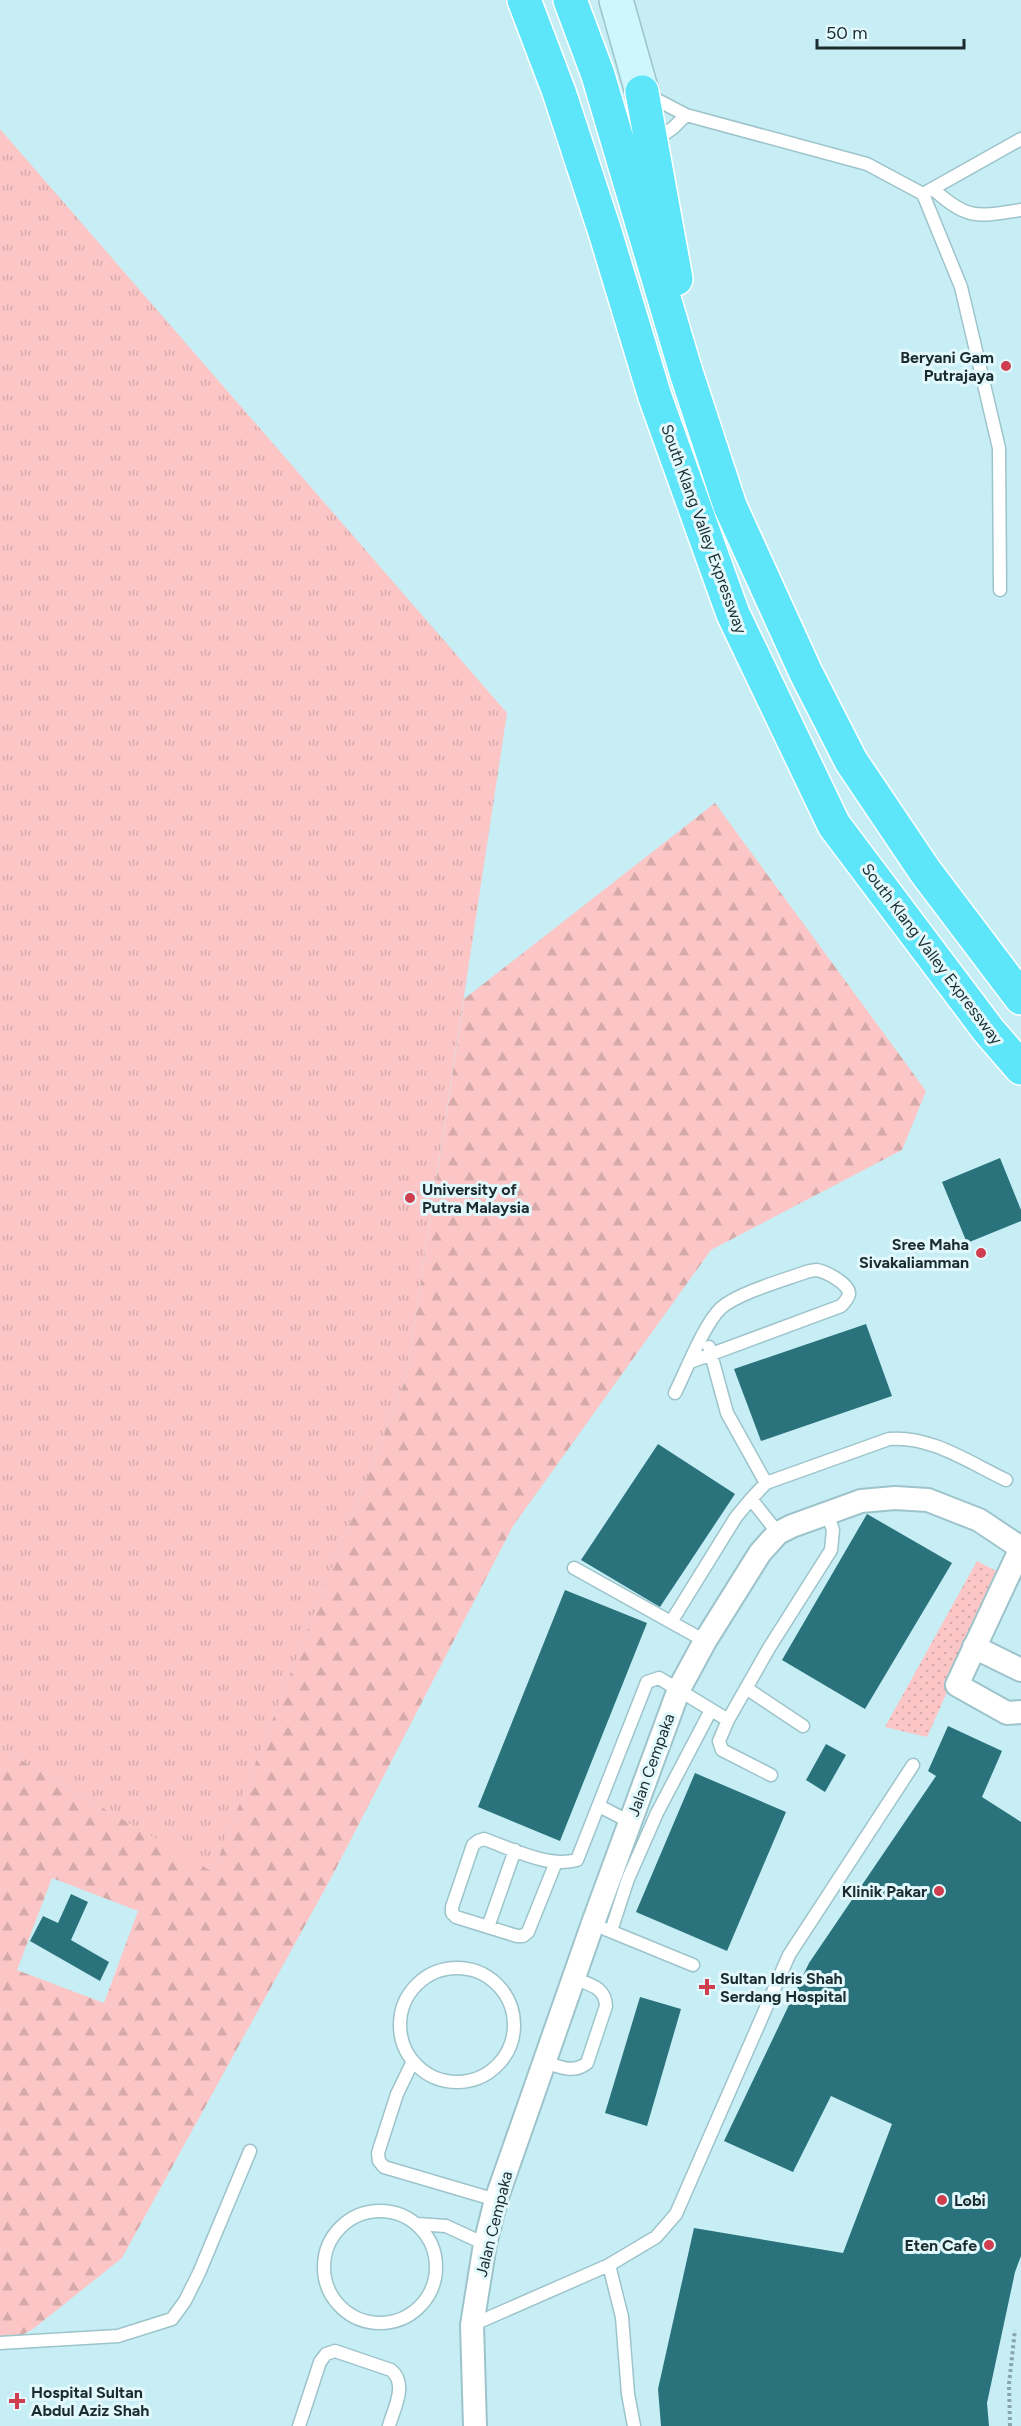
<svg xmlns="http://www.w3.org/2000/svg" width="1021" height="2426" font-family="Figtree,sans-serif">
  <style>
    .grass { fill: url(#grass-tufts) }
    .forest { fill: url(#forest-firs); fill-rule: evenodd }
    .park { fill: url(#park-dots) }
    .building { fill: #2a737d }
    .lines { fill: none; stroke-linecap: round; stroke-linejoin: round }
    .service-casing { stroke: #9dc4ca; stroke-width: 15 }
    .minor-casing { stroke: #9dc4ca; stroke-width: 26 }
    .secondary-casing { stroke: #9dc4ca; stroke-width: 36 }
    .motorway-casing { stroke: #fff; stroke-width: 36 }
    .path { stroke: #87a5ab; stroke-width: 4; stroke-dasharray: 3 3; stroke-linecap: butt }
    .service { stroke: #fff; stroke-width: 12 }
    .minor { stroke: #fff; stroke-width: 22 }
    .secondary { stroke: #cef7fd; stroke-width: 33 }
    .motorway { stroke: #5de5f9; stroke-width: 33 }
    .poi-dot { fill: #ce3e4f; stroke: #e1f8fc; stroke-width: 2 }
    .labels { text-anchor: middle; dominant-baseline: central; stroke-width: 6; stroke-linejoin: round; paint-order: stroke }
    .poi-label { font-size: 16px; font-weight: bold; fill: #1c2b2e; stroke: #e1f8fc; text-anchor: end }
    .street-label { font-size: 16px; fill: #1c2b2e; stroke: #e1f8fc }
  </style>
  <defs>
    <pattern id="grass-tufts" width="24" height="20" patternUnits="userSpaceOnUse" patternTransform="scale(1.5)"><rect width="24" height="20" fill="#fcc6c6"/><path d="M3 7l-1-3M5 7V3M7 7l1-3M15 17l-1-3M17 17v-4M19 17l1-3" fill="none" stroke="#d7aaaa"/></pattern>
    <pattern id="forest-firs" width="22" height="20" patternUnits="userSpaceOnUse" patternTransform="scale(1.5)"><rect width="22" height="20" fill="#fcc6c6"/><path d="M5 1l3.5 6h-7zM16 11l3.5 6h-7z" fill="#d7aaaa"/></pattern>
    <pattern id="park-dots" width="8" height="8" patternUnits="userSpaceOnUse" patternTransform="scale(1.5)"><rect width="8" height="8" fill="#fcc6c6"/><path d="M2 2h.1M6 6h.1" fill="none" stroke="#d7aaaa" stroke-width="1.8" stroke-linecap="round"/></pattern>
  </defs>
  <rect width="100%" height="100%" fill="#c7eef5"/>
  <path class="grass" d="M 0,129 L 507,713 L 406,1378 L 213,1873 L 0,1748 Z"/>
  <path class="forest" d="M 715,803 L 926,1091 L 902,1150 L 711,1250 L 513,1526 L 331,1878 L 122,2258 L 33,2329 L 0,2347 L 0,1748 L 213,1872 L 406,1378 L 464,999 ZM 52,1878 L 138,1911 L 104,2003 L 17,1970 Z"/>
  <path class="park" d="M 977,1561 L 1000,1573 L 927,1737 L 885,1727 Z"/>
  <path class="building" d="M 1000,1158 L 1021,1210 L 1021,1221 L 967,1243 L 942,1182 Z
    M 866,1324 L 892,1396 L 761,1441 L 734,1369 Z
    M 658,1444 L 735,1494 L 660,1607 L 581,1560 Z
    M 867,1514 L 952,1563 L 865,1709 L 782,1660 Z
    M 565,1590 L 647,1623 L 560,1841 L 478,1807 Z
    M 948,1726 L 1002,1751 L 982,1797 L 1021,1822 L 1021,2256 L 1015,2272 L 987,2403 L 989,2426 L 661,2426 L 658,2389 L 694,2228 L 843,2253 L 892,2124 L 831,2096 L 793,2172 L 724,2141 L 809,1963 L 936,1776 L 928,1771 Z
    M 826,1744 L 846,1755 L 825,1792 L 806,1780 Z
    M 695,1773 L 786,1812 L 727,1951 L 636,1912 Z
    M 71,1894 L 88,1902 L 71,1940 L 109,1962 L 100,1981 L 30,1941 L 43,1916 L 58,1923 Z
    M 640,1997 L 681,2009 L 647,2126 L 605,2113 Z"/>
  <g class="lines">
    <defs>
      <path id="service" d="M 646,94 L 686,115 L 867,164 L 923,194 L 961,287 L 999,448 L 1000,590
        M 654,141 L 673,128 L 686,115
        M 933,189 C 968,220 976,217 1021,210
        M 923,194 L 1021,139
        M 709,1347 L 727,1413 L 766,1483
        M 675,1393 C 686,1371 704,1324 721,1308 C 738,1293 784,1280 806,1272 C 810,1271 813,1270 816,1270 C 825,1271 850,1284 849,1294 C 848,1299 844,1303 841,1306 L 690,1362
        M 778,1533 L 751,1499 L 766,1483 L 889,1439 C 930,1435 970,1463 1006,1480
        M 574,1568 L 705,1641
        M 671,1622 L 736,1517 L 751,1499
        M 746,1688 L 803,1726
        M 728,1720 L 719,1741 L 722,1750 L 771,1775
        M 599,1806 L 630,1822
        M 556,1862 L 528,1932 L 523,1936 L 517,1936 L 456,1917 L 452,1913 L 452,1907 L 473,1845 L 478,1841 L 484,1839 C 512,1849 548,1868 577,1860 L 647,1682 L 659,1678 L 728,1720 L 769,1648 L 831,1550 L 833,1530 L 827,1513
        M 488,1927 L 515,1850
        M 605,1929 L 693,1965
        M 611,1931 L 628,1879 L 657,1813 L 711,1710
        M400 2025a57 57 0 1 1 114 0a57 57 0 1 1-114 0Z
        M 413,2061 L 397,2094 L 378,2153 L 379,2161 L 384,2167 L 496,2200
        M 544,2062 C 560,2067 573,2074 587,2063 L 606,2006 C 605,1986 589,1985 574,1978
        M324 2267a56 56 0 1 1 112 0a56 56 0 1 1-112 0Z
        M 417,2224 L 446,2226 L 485,2244
        M 609,2265 L 622,2317 L 628,2394 L 634,2426
        M 472,2325 L 609,2265 L 656,2237 L 676,2214 L 789,1955 L 913,1765
        M 0,2343 L 118,2336 L 172,2319 L 185,2301 L 199,2273 L 250,2151
        M 299,2426 L 320,2362 L 326,2354 L 335,2351 L 391,2370 C 408,2384 394,2408 389,2426"/>
      <path id="minor" d="M 1021,1548 L 957,1685 L 1007,1713 L 1021,1712
        M 974,1647 L 1021,1670
        M 475,2426 L 472,2325 L 485,2244 L 496,2200 L 593,1923 L 679,1689 L 705,1641 L 760,1553 L 778,1533 L 792,1526 L 861,1501 L 895,1498 L 928,1500 L 979,1520 L 1021,1548"/>
      <path id="secondary" d="M 616,0 L 642,92"/>
      <path id="motorway" d="M 524,0 L 559,92 L 605,232 L 655,397 L 733,614 L 834,825 L 989,1031 L 1021,1068
        M 570,0 L 598,75 L 686,372 L 730,506 L 806,673 L 851,761 L 925,871 L 1021,998
        M 642,92 L 676,279"/>
    </defs>
    <use href="#service" class="service-casing"/>
    <use href="#minor" class="minor-casing"/>
    <use href="#secondary" class="secondary-casing"/>
    <use href="#motorway" class="motorway-casing"/>
    <path class="path" d="M 1010,2426 L 1009,2384 L 1015,2330"/>
    <use href="#service" class="service"/>
    <use href="#minor" class="minor"/>
    <use href="#secondary" class="secondary"/>
    <use href="#motorway" class="motorway"/>
  </g>
  <g class="poi-dot">
    <circle cx="1006" cy="366" r="6"/>
    <circle cx="410" cy="1198" r="6"/>
    <circle cx="981" cy="1253" r="6"/>
    <circle cx="939" cy="1891" r="6"/>
    <path d="M704 1978h6v6h6v6h-6v6h-6v-6h-6v-6h6z"/>
    <circle cx="942" cy="2200" r="6"/>
    <circle cx="989" cy="2245" r="6"/>
    <path d="M14 2392h6v6h6v6h-6v6h-6v-6h-6v-6h6z"/>
  </g>
  <g class="labels">
    <g class="poi-label">
      <text x="994" y="357">Beryani Gam<tspan x="994" dy="18">Putrajaya</tspan></text>
      <text x="422" y="1189" text-anchor="start">University of<tspan x="422" dy="18">Putra Malaysia</tspan></text>
      <text x="969" y="1244">Sree Maha<tspan x="969" dy="18">Sivakaliamman</tspan></text>
      <text x="927" y="1891">Klinik Pakar</text>
      <text x="720" y="1978" text-anchor="start">Sultan Idris Shah<tspan x="720" dy="18">Serdang Hospital</tspan></text>
      <text x="954" y="2200" text-anchor="start">Lobi</text>
      <text x="977" y="2245">Eten Cafe</text>
      <text x="31" y="2392" text-anchor="start">Hospital Sultan<tspan x="31" dy="18">Abdul Aziz Shah</tspan></text>
    </g>
    <g class="street-label">
      <text transform="translate(704 529) rotate(70)">South Klang Valley Expressway</text>
      <text transform="translate(932 954) rotate(53)">South Klang Valley Expressway</text>
      <text transform="translate(651 1765) rotate(-70)">Jalan Cempaka</text>
      <text transform="translate(494 2224) rotate(-76)">Jalan Cempaka</text>
    </g>
  </g>
  <path d="M817 39v9h147v-9" fill="none" stroke="#1c2b2e" stroke-width="3"/>
  <text x="826" y="39" font-size="18" fill="#1c2b2e" stroke="#e1f8fc" stroke-width="4.5" paint-order="stroke">50 m</text>
</svg>
